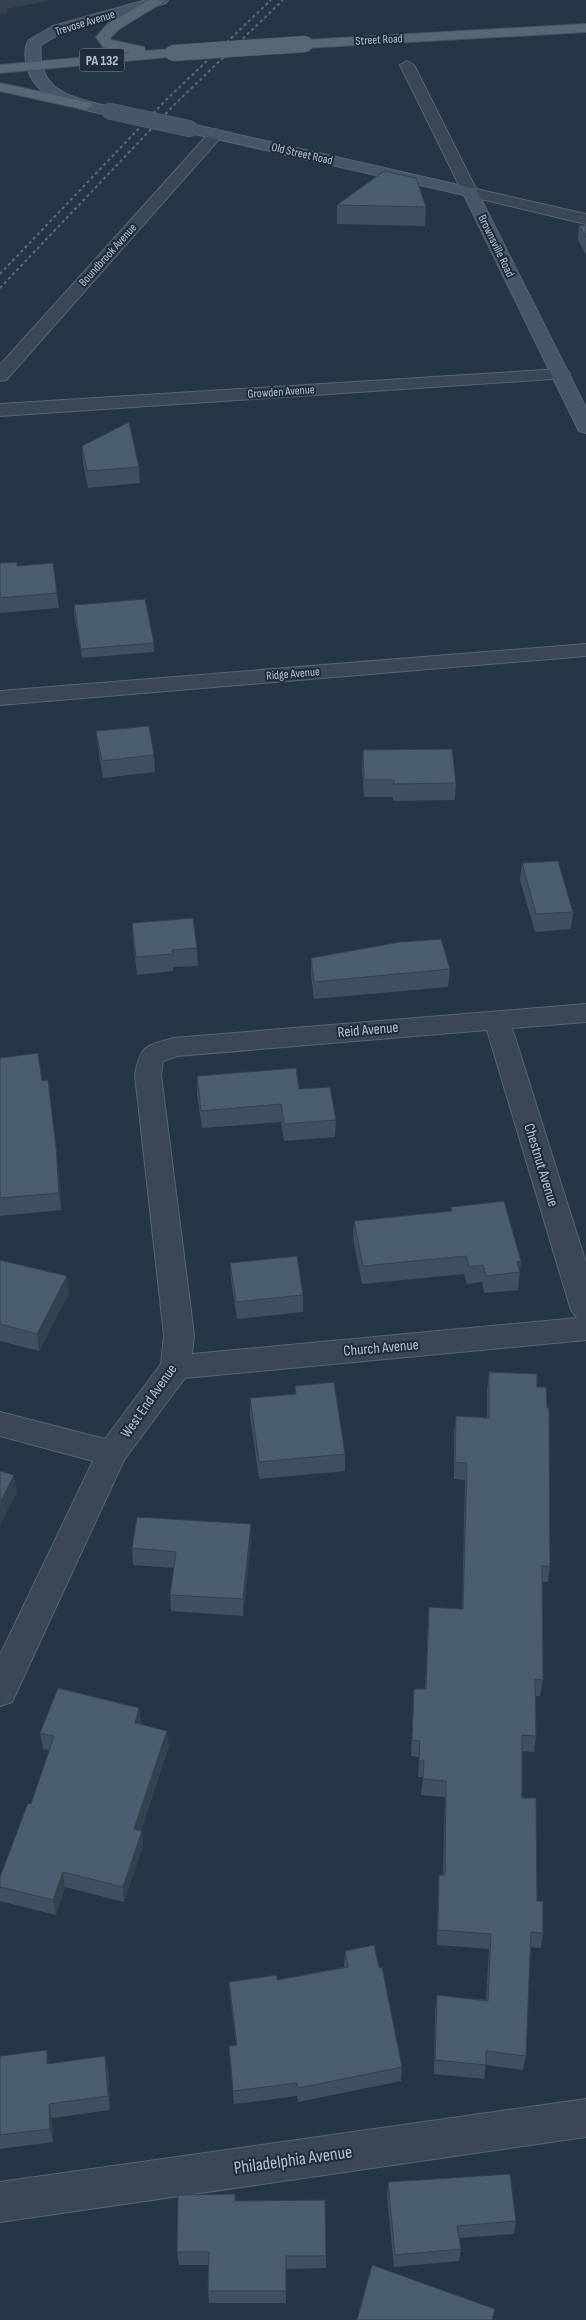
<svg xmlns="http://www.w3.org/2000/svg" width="586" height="2320" font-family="'Sofia Sans Condensed',sans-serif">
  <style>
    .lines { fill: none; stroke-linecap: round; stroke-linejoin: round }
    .street-casing { stroke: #586573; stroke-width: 2 }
    .secondary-casing { stroke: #586573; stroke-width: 2 }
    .primary-casing { stroke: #465362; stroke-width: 2 }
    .street { fill: #3a4755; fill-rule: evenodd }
    .secondary { fill: #475769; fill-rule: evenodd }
    .primary { fill: #586775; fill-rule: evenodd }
    .rail { stroke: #5b6c7d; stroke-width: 2; stroke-dasharray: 3 3; stroke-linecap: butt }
    .secondary-bridge-casing { stroke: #586573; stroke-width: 17; stroke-linecap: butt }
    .primary-bridge-casing { stroke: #465362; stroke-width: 17; stroke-linecap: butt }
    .secondary-bridge { stroke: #475769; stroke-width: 16 }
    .primary-bridge { stroke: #586775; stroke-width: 16 }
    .wall { fill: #405060 }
    .shaded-wall { fill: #34414e }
    .building { fill: #4b5d70; stroke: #34414e }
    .labels { text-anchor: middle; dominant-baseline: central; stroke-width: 4; stroke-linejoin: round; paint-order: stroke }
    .far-street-label { font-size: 12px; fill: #b8c2cf; stroke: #1e2c3b }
    .shield { fill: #1e2c3b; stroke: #8a95a3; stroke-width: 1 }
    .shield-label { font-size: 14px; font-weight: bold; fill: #b8c2cf }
    .street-label { font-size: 15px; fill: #b8c2cf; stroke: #1e2c3b }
    .near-street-label { font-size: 18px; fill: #b8c2cf; stroke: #1e2c3b }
  </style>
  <rect width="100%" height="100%" fill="#253646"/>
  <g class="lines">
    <defs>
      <path id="street" d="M 407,61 L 414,65 L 476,189 L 586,214 L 586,224 L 464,195 L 400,65 Z
        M 216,129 L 224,134 L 221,137 L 6,380 L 0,381 L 0,365 L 211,131 Z
        M 561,369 L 567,370 L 570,374 L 567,378 L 0,416 L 0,404 Z
        M 586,644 L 586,656 L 0,705 L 0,691 Z
        M 586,1004 L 586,1022 L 512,1028 L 586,1263 L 586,1340 L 185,1378 L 124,1460 L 12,1702 L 0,1706 L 0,1655 L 93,1461 L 0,1436 L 0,1412 L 105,1439 L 161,1364 L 164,1335 L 135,1075 C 140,1046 145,1046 173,1038 ZM 487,1030 L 571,1310 L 577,1318 L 192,1354 L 194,1335 L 161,1075 L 163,1061 L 177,1056 Z
        M 586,2099 L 586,2137 L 0,2222 L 0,2182 Z"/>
      <path id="secondary" d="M 146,0 L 168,0 L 166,3 L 63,32 L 41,45 C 36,94 76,98 114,108 L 116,111 L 114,114 L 109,115 C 79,109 35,102 27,66 C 25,58 24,47 29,40 L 53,26 Z
        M 191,124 L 476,189 L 586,408 L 586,433 L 579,431 L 577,427 L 464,195 L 186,132 L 183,129 L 186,126 Z"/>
      <path id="primary" d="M 150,0 L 165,1 L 119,29 L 110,38 L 111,40 L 144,47 L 145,51 L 173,49 L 180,53 L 178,56 L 0,73 L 0,65 L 131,53 L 103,47 L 96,37 L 109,23 Z
        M 586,24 L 586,32 L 305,48 L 298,44 L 305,40 Z
        M 0,83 L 91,103 L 93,106 L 86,110 L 0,91 Z"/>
    </defs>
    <use href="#street" class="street-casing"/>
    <use href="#secondary" class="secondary-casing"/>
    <use href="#primary" class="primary-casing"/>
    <use href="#street" class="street"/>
    <use href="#secondary" class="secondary"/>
    <use href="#primary" class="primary"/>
    <path class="rail" d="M 0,274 L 166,100 L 271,0
      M 0,288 L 174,105 L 283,0"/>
    <defs>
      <path id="secondary-bridge" d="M 109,111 L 191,129"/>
      <path id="primary-bridge" d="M 173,53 L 305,44"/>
    </defs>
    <use href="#secondary-bridge" class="secondary-bridge-casing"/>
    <use href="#primary-bridge" class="primary-bridge-casing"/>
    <use href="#secondary-bridge" class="secondary-bridge"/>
    <use href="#primary-bridge" class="primary-bridge"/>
  </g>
  <path class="wall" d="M 337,205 L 426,207 L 425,226 L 337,224 Z
    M 579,225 L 586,225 L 586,255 L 578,240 Z
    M 82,446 L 139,467 L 140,483 L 88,488 L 83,462 Z
    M 0,563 L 17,566 L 57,593 L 59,608 L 0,613 Z
    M 74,605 L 154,643 L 154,652 L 82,658 L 74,614 Z
    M 96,731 L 154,755 L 155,772 L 103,778 L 98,748 Z
    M 363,750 L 456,783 L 455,800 L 393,801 L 393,797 L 364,797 L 362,767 Z
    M 522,863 L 573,912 L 571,929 L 535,932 L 520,880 Z
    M 132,923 L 197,948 L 198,966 L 173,967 L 173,971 L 137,975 L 133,940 Z
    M 311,958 L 450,969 L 448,987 L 314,999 L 311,975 Z
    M 0,1058 L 42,1081 L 56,1147 L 58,1164 L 61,1210 L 0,1216 Z
    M 197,1076 L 299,1089 L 336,1120 L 335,1137 L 284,1141 L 281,1122 L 202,1128 L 197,1094 Z
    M 451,1207 L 521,1261 L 518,1290 L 484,1293 L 482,1282 L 467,1284 L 464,1274 L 362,1284 L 353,1238 L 354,1221 L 451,1211 Z
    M 0,1260 L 69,1293 L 39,1351 L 0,1341 Z
    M 230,1263 L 303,1295 L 303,1312 L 237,1319 L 231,1280 Z
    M 489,1372 L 537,1387 L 550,1566 L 548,1582 L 542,1582 L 543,1680 L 540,1696 L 535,1696 L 536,1736 L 534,1752 L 522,1751 L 522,1798 L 537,1901 L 543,1933 L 541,1948 L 530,1947 L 526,2056 L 523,2070 L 486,2065 L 484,2079 L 434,2074 L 435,2010 L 437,1995 L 486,2000 L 489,1949 L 437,1945 L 438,1890 L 439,1875 L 443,1875 L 445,1797 L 421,1795 L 423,1777 L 418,1777 L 419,1757 L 411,1756 L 414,1689 L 425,1689 L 429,1607 L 462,1609 L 465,1480 L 454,1479 L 454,1433 L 456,1416 L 487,1418 L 487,1390 Z
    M 295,1386 L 345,1454 L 345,1471 L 259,1479 L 250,1416 L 250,1398 L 295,1394 Z
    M 251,1541 L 243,1616 L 171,1611 L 170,1595 L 174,1568 L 133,1565 L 132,1548 Z
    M 139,1708 L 141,1724 L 169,1746 L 141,1831 L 142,1831 L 143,1846 L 124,1902 L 65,1887 L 56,1915 L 0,1901 L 0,1877 L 31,1804 L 49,1750 L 43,1749 L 40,1733 Z
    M 345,1951 L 402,2067 L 401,2081 L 298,2102 L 297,2096 L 234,2104 L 229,2046 L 236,2045 L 230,1996 L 229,1982 L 277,1980 L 344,1967 Z
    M 0,2056 L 49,2064 L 108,2070 L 110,2110 L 52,2118 L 53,2142 L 0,2149 Z
    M 388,2182 L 516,2221 L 514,2234 L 459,2238 L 461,2249 L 459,2261 L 394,2267 L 387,2195 Z
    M 235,2194 L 235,2201 L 326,2256 L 326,2268 L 286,2269 L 286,2303 L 209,2303 L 208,2291 L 209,2265 L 179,2265 L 177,2252 Z"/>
  <path class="shaded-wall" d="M 0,0 L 52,0 L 7,9 L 8,13 L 0,14 Z
    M 56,1147 L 58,1164 L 61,1210 L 59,1193 Z
    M 521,1261 L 519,1272 L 517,1262 Z
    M 67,1276 L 69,1293 L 39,1351 L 37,1334 Z
    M 14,1475 L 17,1492 L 0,1525 L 0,1503 Z
    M 251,1524 L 251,1541 L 243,1616 L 243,1599 Z
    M 139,1708 L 141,1724 L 136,1739 L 135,1723 Z
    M 167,1731 L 169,1746 L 136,1845 L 134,1829 Z
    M 142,1831 L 143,1846 L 124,1902 L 123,1887 Z
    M 63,1872 L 65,1887 L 56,1915 L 53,1900 Z
    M 47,2050 L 49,2064 L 47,2064 Z
    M 105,2056 L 108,2070 L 110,2110 L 108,2096 Z
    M 49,2104 L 52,2118 L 53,2142 L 50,2129 Z"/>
  <path class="building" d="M 384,171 L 416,178 L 426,207 L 337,205 Z
    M 579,225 L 586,225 L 586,238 Z
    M 129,422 L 139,467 L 87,471 L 82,446 Z
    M 17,562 L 17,566 L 53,563 L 57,593 L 0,598 L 0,563 Z
    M 145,599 L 154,643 L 81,649 L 74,605 Z
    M 149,726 L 154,755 L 102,761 L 96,731 Z
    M 452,749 L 456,783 L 394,784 L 394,780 L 364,780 L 363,750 Z
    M 558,861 L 573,912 L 536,914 L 522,863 Z
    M 193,918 L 197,948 L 172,950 L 173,954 L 136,957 L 132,923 Z
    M 441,939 L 450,969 L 314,982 L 311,958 L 400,942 Z
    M 38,1053 L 42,1081 L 48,1080 L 56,1147 L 59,1193 L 0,1198 L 0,1058 Z
    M 296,1068 L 299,1089 L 330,1087 L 336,1120 L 284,1124 L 281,1104 L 201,1111 L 197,1076 Z
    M 504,1201 L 521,1261 L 517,1262 L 520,1272 L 486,1276 L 483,1265 L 469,1267 L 466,1256 L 363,1266 L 354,1221 L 452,1211 L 451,1207 Z
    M 297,1256 L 303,1295 L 236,1302 L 230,1263 Z
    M 0,1260 L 67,1276 L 37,1334 L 0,1324 Z
    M 489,1372 L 537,1374 L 537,1387 L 546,1387 L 547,1408 L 549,1408 L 550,1566 L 542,1566 L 543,1680 L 535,1679 L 536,1736 L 522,1735 L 522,1798 L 536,1798 L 537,1901 L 543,1901 L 543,1933 L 531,1932 L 526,2056 L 486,2051 L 486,2065 L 435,2060 L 437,1995 L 488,2001 L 491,1934 L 438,1930 L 439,1875 L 445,1875 L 446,1781 L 423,1779 L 424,1761 L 419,1761 L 420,1741 L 412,1740 L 414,1689 L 426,1689 L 429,1607 L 463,1609 L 467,1463 L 455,1462 L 456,1416 L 489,1418 Z
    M 334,1382 L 345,1454 L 259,1462 L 250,1398 L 296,1394 L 295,1386 Z
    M 0,1471 L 14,1475 L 0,1503 Z
    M 137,1517 L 251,1524 L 243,1599 L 170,1595 L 176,1552 L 132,1548 Z
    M 58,1688 L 139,1708 L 135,1723 L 167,1731 L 134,1829 L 142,1831 L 123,1887 L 63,1872 L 53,1900 L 0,1887 L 0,1877 L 28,1803 L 31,1804 L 54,1736 L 40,1733 Z
    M 374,1945 L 379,1968 L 382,1967 L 402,2067 L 298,2088 L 297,2083 L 233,2091 L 229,2046 L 237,2045 L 229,1982 L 277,1975 L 277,1980 L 348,1967 L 345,1951 Z
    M 47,2050 L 47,2064 L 105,2056 L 108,2096 L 49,2104 L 50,2129 L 0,2135 L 0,2056 Z
    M 510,2174 L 516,2221 L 457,2226 L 461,2249 L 395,2255 L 388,2182 Z
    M 235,2194 L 235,2201 L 325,2200 L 326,2256 L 286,2256 L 286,2291 L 208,2291 L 209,2252 L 177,2252 L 178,2195 Z
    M 372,2265 L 495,2309 L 492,2320 L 357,2320 Z"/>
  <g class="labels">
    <g class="far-street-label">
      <text transform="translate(85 23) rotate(-17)">Trevose Avenue</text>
      <text transform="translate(379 40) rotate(-3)">Street Road</text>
      <text transform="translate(302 154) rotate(13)">Old Street Road</text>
      <text transform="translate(496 246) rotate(64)">Brownsville Road</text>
      <text transform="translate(108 255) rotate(-48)">Boundbrook Avenue</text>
      <text transform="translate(281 392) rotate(-4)">Growden Avenue</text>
      <text transform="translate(293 674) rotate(-5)">Ridge Avenue</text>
    </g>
    <rect class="shield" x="79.5" y="48.5" width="45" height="23" rx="4"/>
    <g class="shield-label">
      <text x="102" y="60">PA 132</text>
    </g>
    <g class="street-label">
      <text transform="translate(368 1030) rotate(-5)">Reid Avenue</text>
      <text transform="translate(541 1165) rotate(73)">Chestnut Avenue</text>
      <text transform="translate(381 1348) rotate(-5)">Church Avenue</text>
      <text transform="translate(149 1401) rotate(-55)">West End Avenue</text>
    </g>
    <g class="near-street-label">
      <text transform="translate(293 2160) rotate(-8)">Philadelphia Avenue</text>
    </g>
  </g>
</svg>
